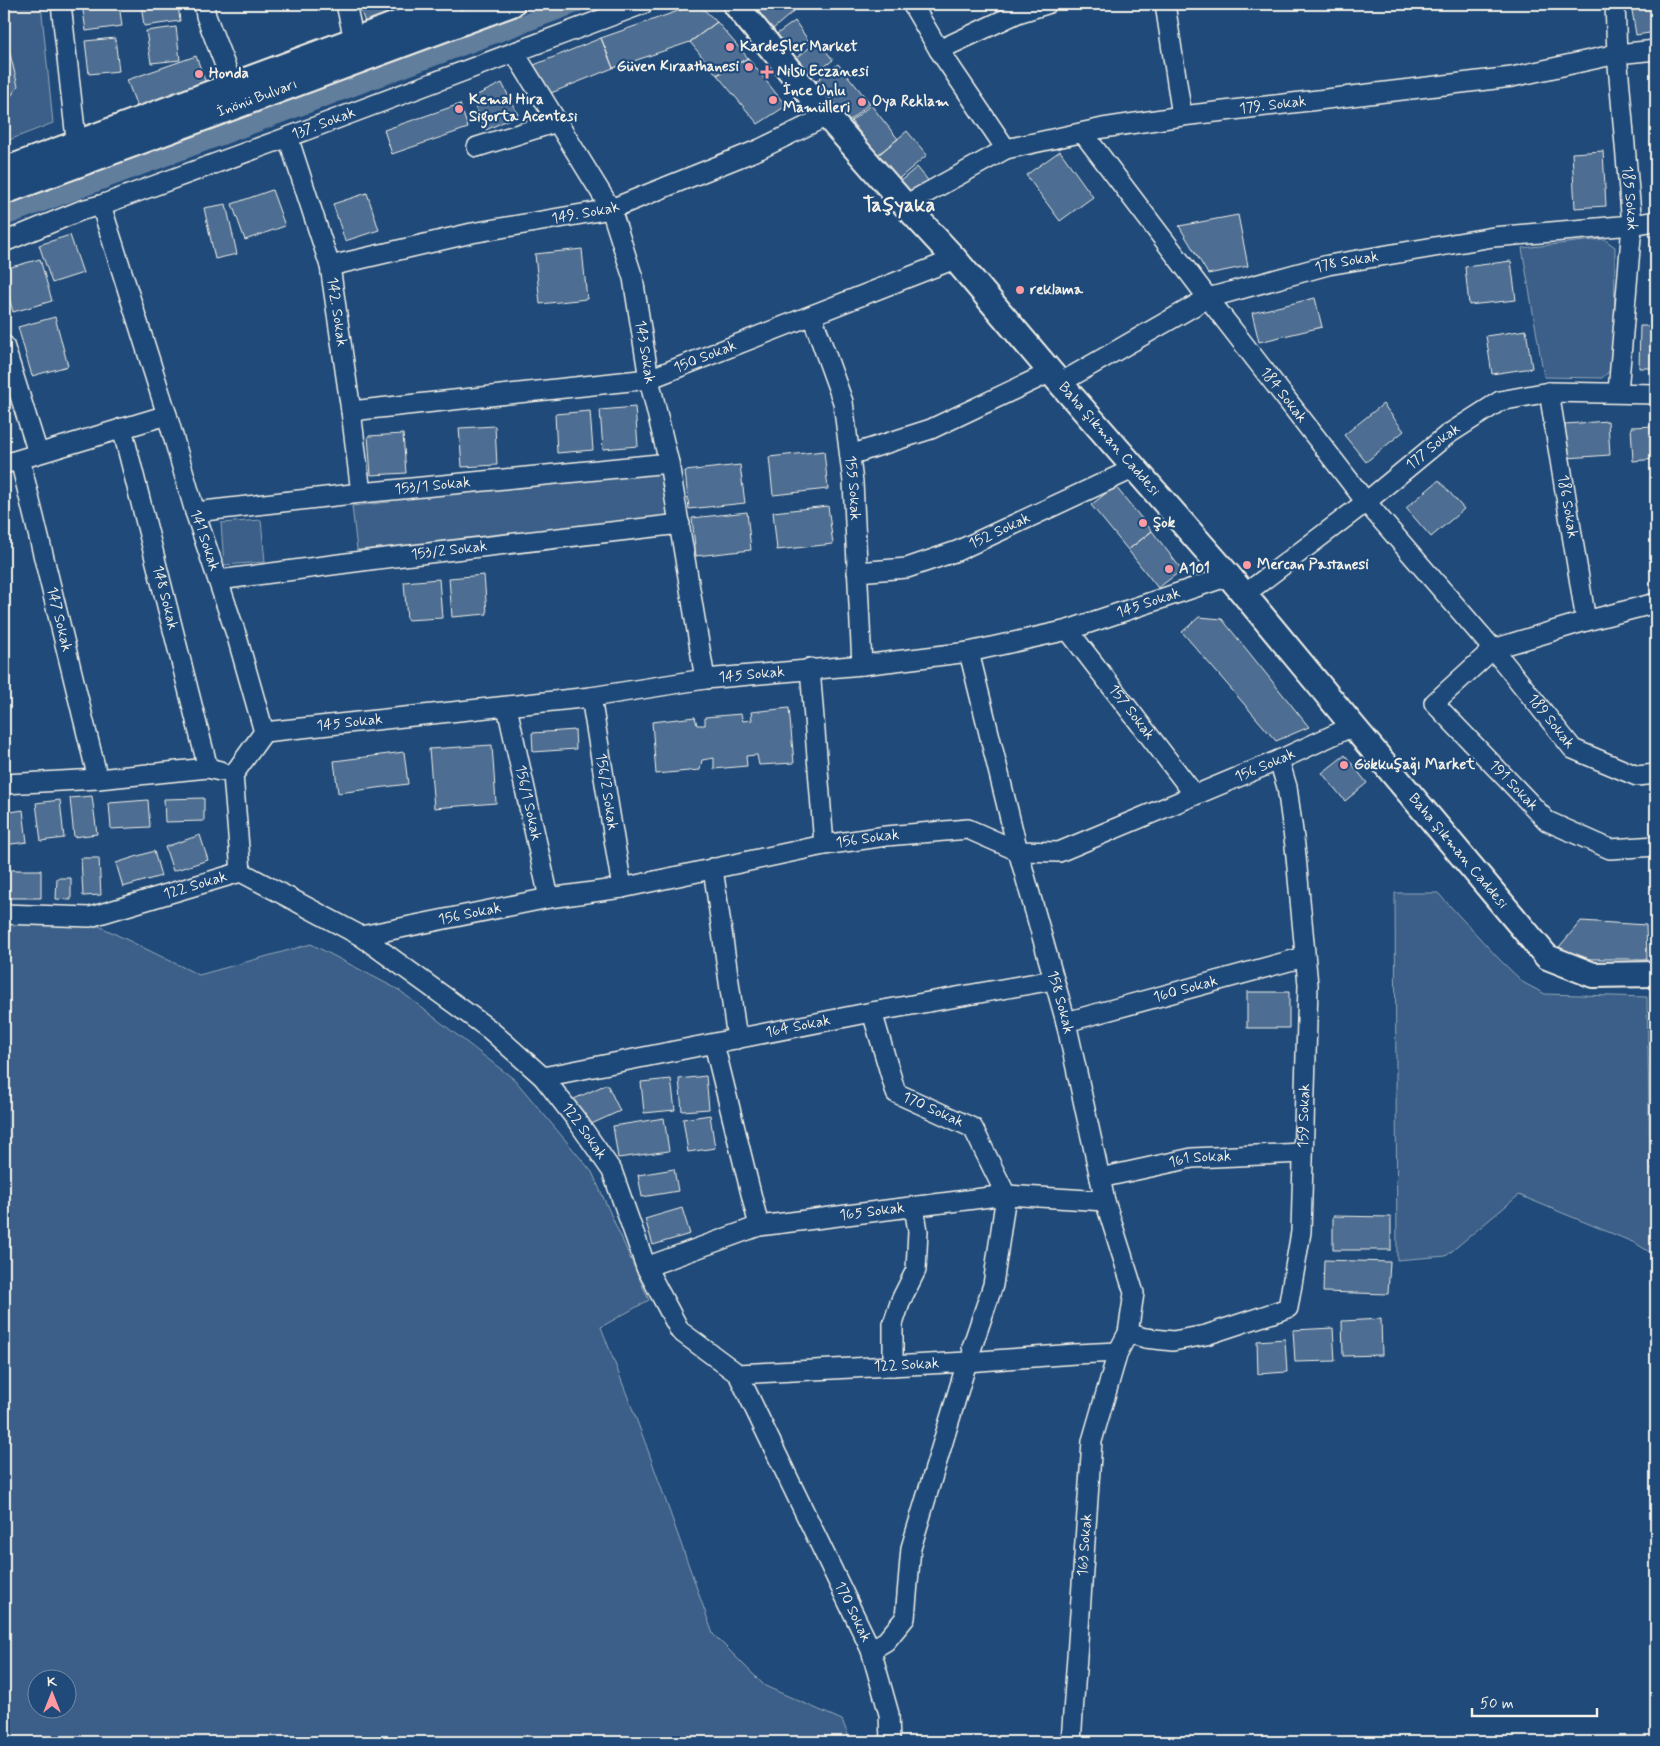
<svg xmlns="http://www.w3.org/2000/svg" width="1660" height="1746" font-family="Mynerve,sans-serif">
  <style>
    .green { fill: #3a5f88; stroke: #97a8b8; fill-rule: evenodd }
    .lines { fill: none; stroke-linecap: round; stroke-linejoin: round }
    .canal { stroke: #627e9d; stroke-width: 18 }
    .building { fill: #4d6e92; stroke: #f4f1e8 }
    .minor-casing { stroke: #f4f1e8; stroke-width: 22 }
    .major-casing { stroke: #f4f1e8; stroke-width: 28 }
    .minor { stroke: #1f4a7a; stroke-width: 19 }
    .major { stroke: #1f4a7a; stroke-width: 24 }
    .poi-dot { fill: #ff9aa2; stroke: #1f4a7a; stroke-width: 2 }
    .labels { text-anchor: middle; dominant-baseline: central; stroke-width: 4.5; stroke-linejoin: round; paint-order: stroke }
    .poi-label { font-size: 15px; font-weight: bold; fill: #f4f1e8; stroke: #1f4a7a; text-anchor: start }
    .street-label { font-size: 15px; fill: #f4f1e8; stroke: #1f4a7a }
    .district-label { font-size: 20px; font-weight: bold; fill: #f4f1e8; stroke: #1f4a7a }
  </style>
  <rect width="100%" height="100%" fill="#1f4a7a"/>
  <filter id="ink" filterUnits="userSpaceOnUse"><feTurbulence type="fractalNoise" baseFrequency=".02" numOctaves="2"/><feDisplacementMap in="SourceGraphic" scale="10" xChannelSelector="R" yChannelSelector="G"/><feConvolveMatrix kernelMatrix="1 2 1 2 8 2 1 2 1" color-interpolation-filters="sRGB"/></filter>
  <g filter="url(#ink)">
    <path class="green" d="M 4,4 L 41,4 L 53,123 L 4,142 Z
      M 1604,239 L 1615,247 L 1614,367 L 1602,378 L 1544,377 L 1522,248 Z
      M 669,463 L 680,524 L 357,550 L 352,506 L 390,502 L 389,490 Z
      M 261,520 L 265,562 L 224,565 L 221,523 Z
      M 1395,893 L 1438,893 L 1500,960 L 1524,983 L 1545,994 L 1647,997 L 1650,1168 L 1656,1169 L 1656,1256 L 1635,1243 L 1519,1195 L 1446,1256 L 1397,1260 Z
      M 4,923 L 99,926 L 199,975 L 311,944 L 399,990 L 515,1080 L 592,1172 L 649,1300 L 601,1327 L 645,1442 L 713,1634 L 765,1686 L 842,1720 L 851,1742 L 4,1742 ZM 38,1678 L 68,1678 L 68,1708 L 38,1708 Z"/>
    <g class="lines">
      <path class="canal" d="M 4,217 L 576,4"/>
    </g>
    <path class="building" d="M 82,4 L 119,4 L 122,26 L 86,31 Z
      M 141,4 L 178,4 L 180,21 L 144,26 Z
      M 358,4 L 411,4 L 365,22 Z
      M 698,4 L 717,22 L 690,42 L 613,68 L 601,38 Z
      M 751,4 L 790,4 L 795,10 L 773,29 Z
      M 1631,4 L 1656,4 L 1656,32 L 1636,35 Z
      M 795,21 L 810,43 L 788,50 L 777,34 Z
      M 717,22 L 748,58 L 717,75 L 690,42 Z
      M 176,27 L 180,60 L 151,63 L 146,31 Z
      M 4,30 L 18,86 L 11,96 L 4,98 Z
      M 115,38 L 119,71 L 89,74 L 85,41 Z
      M 601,38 L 613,68 L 546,95 L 534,65 Z
      M 818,41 L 833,60 L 810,78 L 795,59 Z
      M 196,56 L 206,83 L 137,107 L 127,80 Z
      M 748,58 L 786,106 L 758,124 L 717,75 Z
      M 838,64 L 870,103 L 849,121 L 816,81 Z
      M 502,83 L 518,115 L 486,130 L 471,98 Z
      M 460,104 L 468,128 L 392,154 L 384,130 Z
      M 871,105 L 898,139 L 877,155 L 851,121 Z
      M 907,131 L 927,155 L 896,181 L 876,157 Z
      M 1060,151 L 1093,197 L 1060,221 L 1026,175 Z
      M 1603,151 L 1606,206 L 1575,208 L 1572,153 Z
      M 917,167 L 931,184 L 912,199 L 898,183 Z
      M 272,190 L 285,226 L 245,240 L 232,204 Z
      M 367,193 L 379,230 L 345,241 L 333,204 Z
      M 226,204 L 237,254 L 215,259 L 204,208 Z
      M 1238,215 L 1248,266 L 1208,274 L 1179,226 Z
      M 70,235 L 83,273 L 52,283 L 39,245 Z
      M 582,249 L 587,299 L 540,304 L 535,254 Z
      M 40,259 L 52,301 L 13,312 L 4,279 L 4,269 Z
      M 1511,261 L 1516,300 L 1469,305 L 1465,267 Z
      M 1315,298 L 1322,327 L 1259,342 L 1252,313 Z
      M 55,317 L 68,366 L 32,376 L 18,327 Z
      M 1640,326 L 1656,326 L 1656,368 L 1639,368 Z
      M 1526,330 L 1532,368 L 1492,374 L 1486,336 Z
      M 1383,404 L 1404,431 L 1366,462 L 1344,435 Z
      M 635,407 L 638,446 L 603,449 L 600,410 Z
      M 590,411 L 593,450 L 557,453 L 555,414 Z
      M 1608,421 L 1610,455 L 1567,458 L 1565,424 Z
      M 495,426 L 497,465 L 462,467 L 459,428 Z
      M 1656,426 L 1656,459 L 1633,461 L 1631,427 Z
      M 403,434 L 406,473 L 371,475 L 368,436 Z
      M 824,451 L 828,489 L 773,495 L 769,457 Z
      M 740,465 L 745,503 L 689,509 L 685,471 Z
      M 1439,480 L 1464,509 L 1431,537 L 1406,508 Z
      M 1115,486 L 1152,531 L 1128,550 L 1091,505 Z
      M 828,506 L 833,544 L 777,550 L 773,512 Z
      M 747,512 L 751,550 L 696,556 L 692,518 Z
      M 1152,531 L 1182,570 L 1158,588 L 1128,550 Z
      M 484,575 L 487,614 L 452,617 L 449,578 Z
      M 439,579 L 442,618 L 407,620 L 404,582 Z
      M 1199,617 L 1222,619 L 1309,727 L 1276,741 L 1182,632 Z
      M 789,708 L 794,763 L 759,765 L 757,755 L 746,756 L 747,766 L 714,769 L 714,758 L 702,760 L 700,770 L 656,774 L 652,722 L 695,717 L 697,725 L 705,725 L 705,717 L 741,714 L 743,721 L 752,720 L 751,712 Z
      M 575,730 L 576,749 L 533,752 L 532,733 Z
      M 492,745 L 496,803 L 434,808 L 429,749 Z
      M 404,752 L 408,784 L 338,793 L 334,761 Z
      M 1345,755 L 1367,783 L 1345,801 L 1322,773 Z
      M 92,796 L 97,834 L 74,837 L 70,798 Z
      M 204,798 L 204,821 L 165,822 L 164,799 Z
      M 60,800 L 64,838 L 41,841 L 36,803 Z
      M 148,800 L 150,827 L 111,829 L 109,803 Z
      M 23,810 L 27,842 L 4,845 L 4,813 Z
      M 200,835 L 208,860 L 173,871 L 165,847 Z
      M 154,851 L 161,876 L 123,887 L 116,863 Z
      M 81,858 L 99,858 L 101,895 L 83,896 Z
      M 4,870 L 41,870 L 41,898 L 4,898 Z
      M 57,878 L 71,878 L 71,900 L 56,899 Z
      M 1581,921 L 1646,925 L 1647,959 L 1590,959 L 1569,953 L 1559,947 Z
      M 1247,992 L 1289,992 L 1289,1028 L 1247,1028 Z
      M 706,1076 L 709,1109 L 682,1111 L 679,1079 Z
      M 671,1079 L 675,1110 L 644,1113 L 641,1082 Z
      M 607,1084 L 620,1111 L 587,1126 L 574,1099 Z
      M 710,1115 L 715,1148 L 688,1152 L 683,1119 Z
      M 664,1118 L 669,1151 L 618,1158 L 613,1126 Z
      M 674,1169 L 678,1191 L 642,1197 L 638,1175 Z
      M 682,1208 L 690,1234 L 653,1245 L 645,1219 Z
      M 1333,1216 L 1391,1217 L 1391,1250 L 1333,1250 Z
      M 1324,1260 L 1390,1262 L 1388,1294 L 1323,1292 Z
      M 1381,1319 L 1382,1355 L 1343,1356 L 1342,1321 Z
      M 1333,1328 L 1335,1361 L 1295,1362 L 1293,1330 Z
      M 1285,1339 L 1287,1372 L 1258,1374 L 1257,1341 Z"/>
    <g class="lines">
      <defs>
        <g id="minor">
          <path d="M 61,4 L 75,130 L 76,143 L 80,154"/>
          <path d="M 204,4 L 206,16 L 233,86"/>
          <path d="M 346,4 L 354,40"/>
          <path d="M 912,4 L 939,50 L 1006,149"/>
          <path d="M 1165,4 L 1182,116"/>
          <path id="s1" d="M 1615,4 L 1617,54 L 1632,225 L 1618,392"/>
          <path d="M 939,50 L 1018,13 L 1047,4"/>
          <path id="s2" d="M 514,52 L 611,209 L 633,278 L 649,379 L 669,463 L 705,679"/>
          <path id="s3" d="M 1083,133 L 1208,298 L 1366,502 L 1493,649 L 1573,749 L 1637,776 L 1656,774"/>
          <path id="s4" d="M 288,137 L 330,266 L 351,411 L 361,493"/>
          <path d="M 477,147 L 557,122"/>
          <path id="s5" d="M 101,205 L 167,415 L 195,512 L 237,637 L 264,732 L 233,775 L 241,872"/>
          <path id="s6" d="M 905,205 L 1006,149 L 1103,128 L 1182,116 L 1512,77 L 1617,54 L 1656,50"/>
          <path id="s7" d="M 4,242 L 82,210 L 101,205 L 288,137 L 643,4"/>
          <path id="s8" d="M 330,266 L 472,233 L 611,209 L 760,149 L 827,116"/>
          <path id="s9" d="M 812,316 L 843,402 L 853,482 L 862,665"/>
          <path d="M 4,345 L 38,453"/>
          <path id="s10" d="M 1060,383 L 1208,298 L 1328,265 L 1493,237 L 1632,225 L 1656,221"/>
          <path id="s11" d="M 1549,392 L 1586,621"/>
          <path id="s12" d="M 351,411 L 649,379 L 955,259"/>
          <path id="s13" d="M 122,428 L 208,768"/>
          <path d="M 850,455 L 931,429 L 1051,372"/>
          <path id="s14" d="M 20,460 L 98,779"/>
          <path d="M 4,464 L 167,415"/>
          <path id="s15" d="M 195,512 L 361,493 L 669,463"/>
          <path id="s16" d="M 857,572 L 907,568 L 957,551 L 1135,468"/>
          <path id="s17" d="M 219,580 L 377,559 L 680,524"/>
          <path id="s18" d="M 1245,594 L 1366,502 L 1447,435 L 1500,401 L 1549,392 L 1656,394"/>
          <path id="s19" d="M 1656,603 L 1586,621 L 1493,649 L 1434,703 L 1547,821 L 1610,849 L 1656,846"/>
          <path id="s20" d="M 1068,630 L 1194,794"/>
          <path id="s21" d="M 969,652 L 1018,851 L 1066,1022 L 1105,1201 L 1134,1293 L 1128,1333 L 1118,1352 L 1092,1441 L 1071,1742"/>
          <path d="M 810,668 L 824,845"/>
          <path id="s22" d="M 591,697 L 622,888"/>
          <path id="s23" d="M 507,707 L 549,898"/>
          <path id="s24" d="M 264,732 L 591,697 L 705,679 L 862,665 L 969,652 L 1068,630 L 1229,576"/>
          <path d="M 4,784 L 98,779 L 208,768 L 220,771"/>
          <path d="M 713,868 L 737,1039"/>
          <path id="s25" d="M 4,914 L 90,917 L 241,872 L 361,936 L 489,1029 L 543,1077 L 578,1122 L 612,1171 L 646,1267 L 680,1331 L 738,1374 L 967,1362 L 1075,1354 L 1118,1352"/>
          <path id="s26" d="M 361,936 L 549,898 L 622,888 L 824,845 L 886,836 L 968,829 L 1018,851 L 1059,852 L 1279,760 L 1353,726"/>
          <path id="s27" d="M 872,1012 L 896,1093 L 973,1128 L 1006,1195 L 993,1285 L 972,1347"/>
          <path id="s28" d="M 1066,1022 L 1304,957"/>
          <path d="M 714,1044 L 759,1226"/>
          <path id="s29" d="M 543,1077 L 872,1012 L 1053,980"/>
          <path id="s30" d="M 1100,1178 L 1192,1158 L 1303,1153"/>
          <path id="s31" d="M 646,1267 L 759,1226 L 1006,1195 L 1105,1201"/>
          <path id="s32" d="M 1128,1333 L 1145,1338 L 1173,1341 L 1206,1335 L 1288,1308 L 1301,1232 L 1308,985 L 1295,846 L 1287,787 L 1279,760"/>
          <path d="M 893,1366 L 893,1324 L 901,1300 L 916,1270 L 918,1231 L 914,1207"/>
          <path id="s33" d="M 738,1374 L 871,1650 L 889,1714 L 890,1742"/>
          <path d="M 871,1650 L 886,1641 L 905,1618 L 911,1548 L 967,1362"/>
        </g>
        <g id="major">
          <path id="s34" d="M 735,4 L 827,116 L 905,205 L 955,259 L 1060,383 L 1229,576 L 1353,726 L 1547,957 L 1593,975 L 1656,974"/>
          <path d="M 4,170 L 450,4"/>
          <path id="s35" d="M 4,192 L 512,4"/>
        </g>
      </defs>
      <use href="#minor" class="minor-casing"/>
      <use href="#major" class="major-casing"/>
      <use href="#minor" class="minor"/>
      <use href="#major" class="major"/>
    </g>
  </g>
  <g class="poi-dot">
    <circle cx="730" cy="47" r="5"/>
    <circle cx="749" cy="67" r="5"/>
    <path d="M764.5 64.5h5v5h5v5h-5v5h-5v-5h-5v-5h5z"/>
    <circle cx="199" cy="74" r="5"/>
    <circle cx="773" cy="100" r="5"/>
    <circle cx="862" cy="102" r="5"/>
    <circle cx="459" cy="109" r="5"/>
    <circle cx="1020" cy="290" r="5"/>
    <circle cx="1143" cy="523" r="5"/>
    <circle cx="1247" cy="565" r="5"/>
    <circle cx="1169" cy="569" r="5"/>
    <circle cx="1344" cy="765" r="5"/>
  </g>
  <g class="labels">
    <g class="poi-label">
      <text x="740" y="47">Kardeşler Market</text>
      <text x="739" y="67" text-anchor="end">Güven Kıraathanesi</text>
      <text x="777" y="72">Nilsu Eczanesi</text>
      <text x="209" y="74">Honda</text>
      <text x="783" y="91">İnce Unlu<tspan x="783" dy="17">Mamülleri</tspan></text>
      <text x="469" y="100">Kemal Hıra<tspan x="469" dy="17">Sigorta Acentesi</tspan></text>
      <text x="872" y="102">Oya Reklam</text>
      <text x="1030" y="290">reklama</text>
      <text x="1153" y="523">Şok</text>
      <text x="1257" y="565">Mercan Pastanesi</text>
      <text x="1179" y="569">A101</text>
      <text x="1354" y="765">Gökkuşağı Market</text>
    </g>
    <g class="street-label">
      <text stroke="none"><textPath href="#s35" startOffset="270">İnönü Bulvarı</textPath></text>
      <text stroke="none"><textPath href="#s6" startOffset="386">179. Sokak</textPath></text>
      <text stroke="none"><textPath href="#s7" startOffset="341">137. Sokak</textPath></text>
      <text stroke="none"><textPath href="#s1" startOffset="195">185 Sokak</textPath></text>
      <text stroke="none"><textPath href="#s8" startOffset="261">149. Sokak</textPath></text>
      <text stroke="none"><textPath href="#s10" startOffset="314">178 Sokak</textPath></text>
      <text stroke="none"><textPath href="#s4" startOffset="182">142. Sokak</textPath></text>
      <text stroke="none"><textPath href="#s2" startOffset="332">143 Sokak</textPath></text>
      <text stroke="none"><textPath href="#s12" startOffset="360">150 Sokak</textPath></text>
      <text stroke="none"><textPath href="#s3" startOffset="330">184 Sokak</textPath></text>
      <text stroke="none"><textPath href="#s34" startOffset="574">Baha Şıkman Caddesi</textPath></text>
      <text stroke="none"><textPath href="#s18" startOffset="239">177 Sokak</textPath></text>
      <text stroke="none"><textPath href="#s15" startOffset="239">153/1 Sokak</textPath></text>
      <text stroke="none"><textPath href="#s9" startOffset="178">155 Sokak</textPath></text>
      <text stroke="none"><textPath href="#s11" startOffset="116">186 Sokak</textPath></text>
      <text stroke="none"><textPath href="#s16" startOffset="150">152 Sokak</textPath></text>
      <text stroke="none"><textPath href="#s5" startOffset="351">141 Sokak</textPath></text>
      <text stroke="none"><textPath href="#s17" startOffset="232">153/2 Sokak</textPath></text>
      <text stroke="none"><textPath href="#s13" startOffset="175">148 Sokak</textPath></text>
      <text stroke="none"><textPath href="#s24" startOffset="896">145 Sokak</textPath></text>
      <text stroke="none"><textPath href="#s14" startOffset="164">147 Sokak</textPath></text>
      <text stroke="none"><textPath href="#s24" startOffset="491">145 Sokak</textPath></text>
      <text stroke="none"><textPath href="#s20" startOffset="104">157 Sokak</textPath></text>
      <text stroke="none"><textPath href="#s3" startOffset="752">189 Sokak</textPath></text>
      <text stroke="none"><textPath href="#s24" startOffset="86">145 Sokak</textPath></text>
      <text stroke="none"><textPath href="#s26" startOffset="936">156 Sokak</textPath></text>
      <text stroke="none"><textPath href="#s19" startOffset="364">191 Sokak</textPath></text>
      <text stroke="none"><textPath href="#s22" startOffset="96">156/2 Sokak</textPath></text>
      <text stroke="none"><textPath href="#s23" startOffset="98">156/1 Sokak</textPath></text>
      <text stroke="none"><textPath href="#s26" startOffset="516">156 Sokak</textPath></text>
      <text stroke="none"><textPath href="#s34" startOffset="1114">Baha Şıkman Caddesi</textPath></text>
      <text stroke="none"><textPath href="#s25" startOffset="196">122 Sokak</textPath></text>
      <text stroke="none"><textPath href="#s26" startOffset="111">156 Sokak</textPath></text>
      <text stroke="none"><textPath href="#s28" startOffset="124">160 Sokak</textPath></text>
      <text stroke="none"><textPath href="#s21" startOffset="362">158 Sokak</textPath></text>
      <text stroke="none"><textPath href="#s29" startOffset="260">164 Sokak</textPath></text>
      <text stroke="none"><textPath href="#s27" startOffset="125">170 Sokak</textPath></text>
      <text stroke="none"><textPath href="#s32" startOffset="359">159 Sokak</textPath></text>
      <text stroke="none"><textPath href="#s25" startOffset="678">122 Sokak</textPath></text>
      <text stroke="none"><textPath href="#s30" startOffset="102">161 Sokak</textPath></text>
      <text stroke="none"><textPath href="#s31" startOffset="234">165 Sokak</textPath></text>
      <text stroke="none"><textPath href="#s25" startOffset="1142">122 Sokak</textPath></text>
      <text transform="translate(1085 1545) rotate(-86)">163 Sokak</text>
      <text stroke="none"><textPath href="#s33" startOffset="264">170 Sokak</textPath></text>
    </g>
    <g class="district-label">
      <text x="899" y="205">Taşyaka</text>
    </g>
  </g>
  <rect width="1660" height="1746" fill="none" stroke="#1f4a7a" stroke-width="20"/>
  <rect x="10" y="10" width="1640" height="1726" fill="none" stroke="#f4f1e8" stroke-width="2" filter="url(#ink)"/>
  <g transform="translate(52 1694)"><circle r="24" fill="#1f4a7a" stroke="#748da6"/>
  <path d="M0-4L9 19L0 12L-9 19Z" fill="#ff9aa2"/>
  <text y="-8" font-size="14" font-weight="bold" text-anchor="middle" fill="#f4f1e8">K</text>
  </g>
  <path d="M1472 1708v8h125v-8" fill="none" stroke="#f4f1e8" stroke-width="2.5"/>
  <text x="1480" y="1708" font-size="15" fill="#f4f1e8" stroke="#1f4a7a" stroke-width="4" paint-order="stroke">50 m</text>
</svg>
